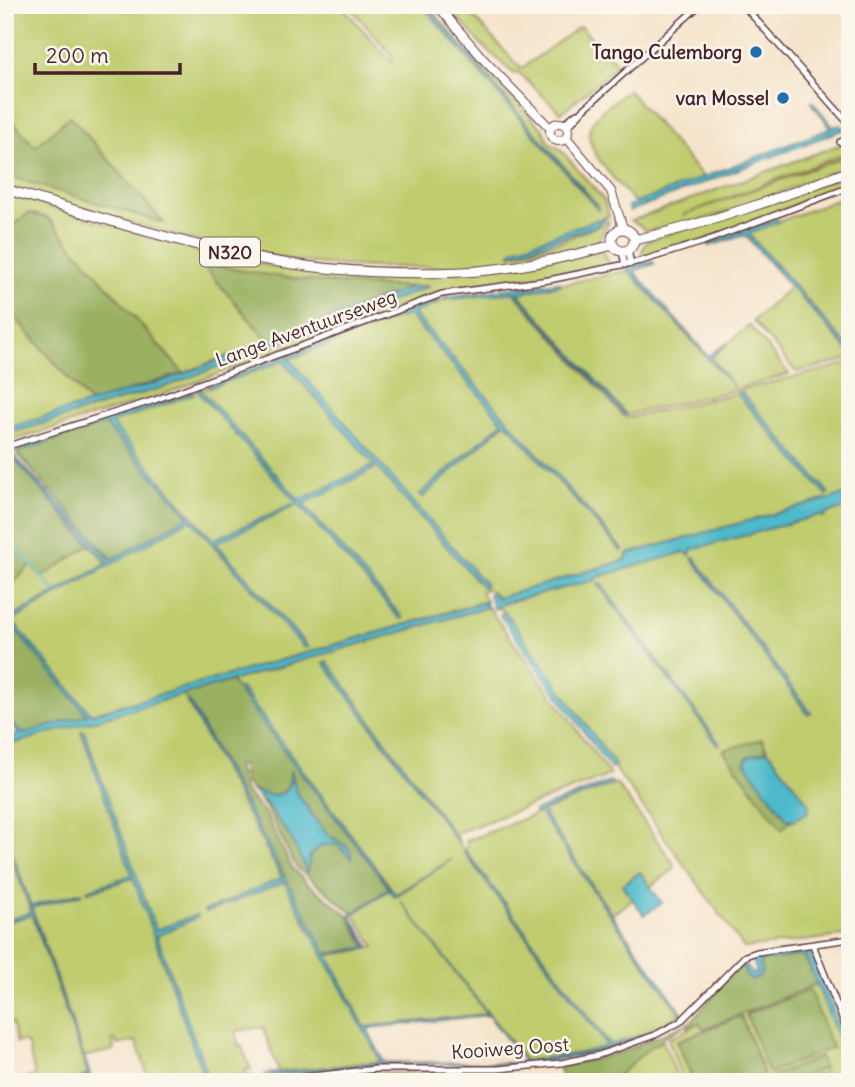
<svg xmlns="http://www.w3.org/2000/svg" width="855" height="1087" font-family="Delius,sans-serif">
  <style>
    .green { fill: #c0cc6e; stroke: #85764c; stroke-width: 2; fill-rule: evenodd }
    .forest { fill: #98b061; stroke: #716846; stroke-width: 2 }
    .water { fill: #4eb9ca; stroke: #4c6c7a; stroke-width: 2 }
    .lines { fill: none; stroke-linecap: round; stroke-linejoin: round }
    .stream { stroke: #4eb9ca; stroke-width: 2 }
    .street-casing { stroke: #643d43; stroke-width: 8 }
    .secondary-casing { stroke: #643d43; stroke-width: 10 }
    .primary-casing { stroke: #643d43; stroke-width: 11 }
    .street { stroke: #fff; stroke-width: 5 }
    .secondary { stroke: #fff; stroke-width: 8 }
    .primary { stroke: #fff; stroke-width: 9 }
    .poi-dot { fill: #1f6fb2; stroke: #fbf7ec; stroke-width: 2.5 }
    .labels { text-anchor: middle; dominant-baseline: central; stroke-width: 5; stroke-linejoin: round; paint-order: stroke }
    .shield { fill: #fbf7ec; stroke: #7f6065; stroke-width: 2 }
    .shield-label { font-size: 18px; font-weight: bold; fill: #4a1f2b }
    .poi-label { font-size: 19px; font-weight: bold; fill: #4a1f2b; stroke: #fbf7ec; text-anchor: end }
    .street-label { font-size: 19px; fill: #4a1f2b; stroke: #fbf7ec }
  </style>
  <rect width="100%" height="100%" fill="#fbf7ec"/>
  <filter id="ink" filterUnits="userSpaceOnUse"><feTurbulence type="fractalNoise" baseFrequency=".0143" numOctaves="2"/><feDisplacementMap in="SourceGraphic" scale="14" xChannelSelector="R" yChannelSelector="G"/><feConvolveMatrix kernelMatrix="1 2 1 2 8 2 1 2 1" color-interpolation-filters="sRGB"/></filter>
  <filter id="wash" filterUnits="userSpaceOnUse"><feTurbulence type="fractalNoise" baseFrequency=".00686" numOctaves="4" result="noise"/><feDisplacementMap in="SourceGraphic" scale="28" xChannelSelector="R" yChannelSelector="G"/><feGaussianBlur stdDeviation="1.57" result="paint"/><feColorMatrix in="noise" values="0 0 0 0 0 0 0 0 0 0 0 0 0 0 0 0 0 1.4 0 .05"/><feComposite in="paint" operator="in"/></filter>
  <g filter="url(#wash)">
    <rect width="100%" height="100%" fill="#f5e4cb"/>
    <path class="green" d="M 5,5 L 341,5 L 391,62 L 394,58 L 348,5 L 422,5 L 598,209 L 596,204 L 426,5 L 428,5 L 469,53 L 542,128 L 549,143 L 560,149 L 604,200 L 609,216 L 514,249 L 511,253 L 515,254 L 561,241 L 609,221 C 608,229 600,233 599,241 C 543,261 486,267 426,267 C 377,268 326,266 278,258 C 185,242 95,212 5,186 L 5,175 L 163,222 L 70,117 L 35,147 L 5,113 Z
      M 447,5 L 463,5 L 521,69 L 580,26 L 618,65 L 561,113 L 518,72 L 514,74 L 481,44 Z
      M 628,90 L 704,178 L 636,204 C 623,188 579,147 591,125 C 598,111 617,100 628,90 Z
      M 850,141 L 850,152 L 683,215 L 850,155 L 850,165 C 789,188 709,225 645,231 L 641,226 L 631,221 Z
      M 850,174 L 850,183 L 702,241 L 642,258 L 642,251 L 647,241 Z
      M 5,194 L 208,253 L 276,267 L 331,273 L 414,277 L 602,250 L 612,267 L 476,284 L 433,294 L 150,399 L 5,443 L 5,435 L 167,386 L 428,287 L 329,284 L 260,275 L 202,263 L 268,341 L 183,373 L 48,218 L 29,213 L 5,232 Z
      M 850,195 L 850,359 L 796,372 L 753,321 L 791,286 L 745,234 Z
      M 626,271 L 635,272 L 648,290 L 709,360 L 749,325 L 789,374 L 723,393 L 626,415 L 518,293 Z
      M 513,292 L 623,416 L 628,418 L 730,395 L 742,390 L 850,363 L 850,493 L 627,554 L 626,560 L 501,597 L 497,598 L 493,592 L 486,589 L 481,592 L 486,601 L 89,715 L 5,615 L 5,592 L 31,564 L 42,577 L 90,545 L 108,564 L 190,518 L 105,424 L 402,317 L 439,303 L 443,299 Z
      M 5,306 L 90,403 L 5,429 Z
      M 850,507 L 850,935 L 744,948 L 498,605 L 685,552 L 689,555 L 690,550 L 820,515 L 822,517 L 825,514 ZM 761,739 L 769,752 L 794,820 L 790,821 L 782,829 Z
      M 488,607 L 610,775 L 459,832 L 455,838 L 464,850 L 467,846 L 466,841 L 616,783 L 673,863 L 674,869 L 611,915 L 681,1015 C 637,1046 579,1059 526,1063 L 490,1016 L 479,1015 L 365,1027 L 380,1060 L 378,1062 L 279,1072 L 263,1027 L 236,1031 L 238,1046 L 241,1045 L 251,1070 L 245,1070 L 246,1075 L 186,1082 L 150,1082 L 136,1041 L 117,1045 L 115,1039 L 112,1040 L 114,1050 L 83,1057 L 90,1076 L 81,1082 L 9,1082 L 35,1076 L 28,1045 L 23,1041 L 17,1043 L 12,1022 L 7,1023 L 5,1026 L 5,746 L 183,694 L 324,955 L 375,947 L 353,913 L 298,769 L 231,681 Z
      M 817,984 L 847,1060 L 847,1063 L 836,1069 L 840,1082 L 830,1082 L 826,1072 L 801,1082 L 789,1082 L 824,1068 L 770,1077 L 772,1082 L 767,1082 L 766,1079 L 758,1082 L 744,1082 L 763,1074 L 741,1016 L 677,1041 L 694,1082 L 683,1082 L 668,1039 L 699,1023 L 704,1029 Z
      M 663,1041 L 679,1082 L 611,1082 L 651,1046 Z
      M 376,1073 L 473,1073 L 476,1082 L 319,1082 L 318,1078 Z"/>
    <path class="forest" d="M 5,113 L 35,147 L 70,116 L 164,223 L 5,175 Z
      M 29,213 L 48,218 L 183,373 L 90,403 L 5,306 L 5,232 Z
      M 200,262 C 271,278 340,286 412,287 L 268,341 Z
      M 105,424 L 191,518 L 114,561 L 16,452 Z
      M 8,452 L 90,545 L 42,577 L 30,565 L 5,592 L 5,453 Z
      M 5,618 L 89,715 L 20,735 L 5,718 Z
      M 231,681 L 390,888 L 353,913 L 296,867 L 268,811 L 258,797 L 264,801 L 291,838 L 308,872 C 307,853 319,841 338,845 L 335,838 L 329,837 L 295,790 L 291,771 C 289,799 273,799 250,789 L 245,783 L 242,765 L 237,766 L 245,792 L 265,813 L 292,868 L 308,884 L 346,913 L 367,949 L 324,956 L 183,694 Z
      M 762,739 L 767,751 L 747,757 L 745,762 L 790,821 L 782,829 L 723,750 Z
      M 804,955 L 817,984 L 704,1029 L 699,1023 L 689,1027 L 686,1024 L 662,1039 L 663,1041 L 651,1046 L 611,1082 L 564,1082 L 558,1067 L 620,1053 L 691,1022 L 728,977 L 742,965 L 747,977 L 759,977 L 760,961 Z
      M 810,990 L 832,1048 L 769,1073 L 746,1014 Z
      M 741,1016 L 764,1074 L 744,1082 L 694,1082 L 677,1041 Z
      M 820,1057 L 824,1068 L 789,1082 L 772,1082 L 770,1077 Z"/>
    <path class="water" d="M 422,5 L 426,5 L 431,11 L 596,204 L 599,211 Z
      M 813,102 L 833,127 L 840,125 L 844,129 L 630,211 L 628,206 L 830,129 L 824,118 L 811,103 Z
      M 605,217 L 606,219 L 598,222 L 599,225 L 511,254 L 514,249 Z
      M 777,218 L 778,222 L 749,234 L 850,349 L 850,353 L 745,235 L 709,246 L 708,243 Z
      M 653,261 L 654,264 L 635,270 L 635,273 L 708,356 L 727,343 L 711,358 L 734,387 L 628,270 L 627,268 Z
      M 560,282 L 560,285 L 518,293 L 626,414 L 625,416 L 514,292 L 444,300 L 444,297 Z
      M 430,286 L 167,386 L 5,435 L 5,429 L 169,379 L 412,287 Z
      M 437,299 L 439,303 L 413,313 L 623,550 L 621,551 L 507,424 L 504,424 L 423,497 L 420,494 L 503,422 L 409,315 L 399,318 L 397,314 Z
      M 392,317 L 393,320 L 289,359 L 486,585 L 483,588 L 283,361 L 209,388 L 208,385 Z
      M 201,387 L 202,391 L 299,500 L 372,466 L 374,469 L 303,504 L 403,618 L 400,619 L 199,393 L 198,388 Z
      M 193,392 L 194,394 L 111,423 L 213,540 L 292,504 L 294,506 L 216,543 L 308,647 L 304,648 L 192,521 L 189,520 L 12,621 L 91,714 L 482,603 L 486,601 L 485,605 L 488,607 L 5,746 L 5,740 L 19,734 L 5,716 L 23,734 L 87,715 L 5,618 L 5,615 L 9,619 L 108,563 L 8,452 L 5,453 L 5,450 L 9,450 L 111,560 L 189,516 L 105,424 L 19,451 L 17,447 Z
      M 741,392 L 829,493 L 826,495 L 738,395 Z
      M 850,493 L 850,507 L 825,514 L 825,517 L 819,515 L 691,550 L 690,555 L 685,552 L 597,577 L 595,580 L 508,602 L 498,605 L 498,608 L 494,609 L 489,594 L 493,592 L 497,598 L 501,597 L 626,560 L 627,554 Z
      M 694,557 L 811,713 L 808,714 L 692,558 Z
      M 600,583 L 720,744 L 717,744 L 598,584 Z
      M 505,612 L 615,765 L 611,769 L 500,615 Z
      M 327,661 L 459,841 L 459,844 L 324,663 Z
      M 241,688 L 396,894 L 452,859 L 395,897 L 389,890 L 351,916 L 371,948 L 328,955 L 365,1027 L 487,1014 L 400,900 L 525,1061 L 581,1053 L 607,1046 L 464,852 L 466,851 L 610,1045 L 642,1035 L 681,1015 L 611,917 L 613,916 L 684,1015 C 635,1045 578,1060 521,1063 L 523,1060 L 488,1015 L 370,1028 L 368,1030 L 384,1062 L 509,1063 L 513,1064 L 380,1064 L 265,1077 L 265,1074 L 378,1062 L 380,1060 L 284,882 L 205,913 L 204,911 L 282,878 L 187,702 L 189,701 L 327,954 L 368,947 L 349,916 L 389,888 L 237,689 Z
      M 81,731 L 84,731 L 156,930 L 196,915 L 198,917 L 157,936 L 209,1079 L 253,1076 L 253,1078 L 191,1082 L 205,1080 L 133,878 L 88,892 L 87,890 L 132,875 Z
      M 765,751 L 769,752 L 809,804 L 808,812 L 794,820 L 787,819 L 745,762 L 747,757 Z
      M 290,769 C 295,777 293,783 296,791 C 298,796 326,834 330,837 C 340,843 351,844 352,859 L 338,845 L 322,845 L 309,857 L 308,874 L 291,838 L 264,801 L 250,789 C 271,798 294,800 290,769 Z
      M 611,781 L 612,784 L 542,811 L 611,913 L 609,914 L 540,813 L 535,813 L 534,811 Z
      M 5,832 L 31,906 L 81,892 L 82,894 L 32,908 L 90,1074 L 82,1079 L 83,1082 L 80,1078 L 88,1074 L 32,915 L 11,921 L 11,919 L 31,912 L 5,839 Z
      M 640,872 L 662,903 L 644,915 L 622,885 Z
      M 806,949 L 811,952 L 850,1053 L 850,1065 L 841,1071 L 844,1082 L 840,1082 L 836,1069 L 847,1063 L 847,1060 L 805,955 L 760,961 L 762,972 L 759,977 L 752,980 L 747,977 L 743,965 L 746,965 L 752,974 L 757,972 L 753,960 L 757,957 Z"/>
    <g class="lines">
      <path class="stream" d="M 5,535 L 55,592"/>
    </g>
  </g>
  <g filter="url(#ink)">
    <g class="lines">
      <defs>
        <path id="street" d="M 743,5 L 850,125
          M 563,124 L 577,113
          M 567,128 L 583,110 L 700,5
          M 840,142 L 850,138
          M 628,250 L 631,264
          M 622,251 L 625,265
          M 5,447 L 155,400 L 442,294 L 549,280 L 641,261 L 703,242 L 850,187
          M 813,945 L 850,1038
          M 258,1082 L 376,1069 L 498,1069 L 561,1063 L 599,1055 L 655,1035 L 680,1022 L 745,956 L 757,952 L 850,939"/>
        <path id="secondary" d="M 437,5 L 485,61 L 550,128
          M550 132a9 9 0 1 1 18 0a9 9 0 1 1-18 0Z
          M 566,137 L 611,191 L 623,228"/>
        <path id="primary" d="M 5,189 C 83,212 161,238 240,255 C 312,270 389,275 462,272 C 512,270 564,258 613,245
          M612 240a11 11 0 1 1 22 0a11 11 0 1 1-22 0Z
          M 634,240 C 708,224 779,198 850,171"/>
      </defs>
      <use href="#street" class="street-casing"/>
      <use href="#secondary" class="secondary-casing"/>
      <use href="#primary" class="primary-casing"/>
      <use href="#street" class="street"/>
      <use href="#secondary" class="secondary"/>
      <use href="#primary" class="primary"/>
    </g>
  </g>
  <g class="poi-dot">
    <circle cx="756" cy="52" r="7"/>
    <circle cx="783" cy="98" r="7"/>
  </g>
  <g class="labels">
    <rect class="shield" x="200" y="237.5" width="60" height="29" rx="5"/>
    <g class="shield-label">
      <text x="230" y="252">N320</text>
    </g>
    <g class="poi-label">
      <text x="742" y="52">Tango Culemborg</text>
      <text x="769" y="98">van Mossel</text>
    </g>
    <g class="street-label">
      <text transform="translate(306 328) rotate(-20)">Lange Aventuurseweg</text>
      <text transform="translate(510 1048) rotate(-4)">Kooiweg Oost</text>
    </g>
  </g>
  <rect width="855" height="1087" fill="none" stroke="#fbf7ec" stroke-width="28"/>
  <path d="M35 63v10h145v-10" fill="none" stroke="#4a1f2b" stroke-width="3.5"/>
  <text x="46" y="63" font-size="21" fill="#4a1f2b" stroke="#fbf7ec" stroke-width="5" paint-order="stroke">200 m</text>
</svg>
